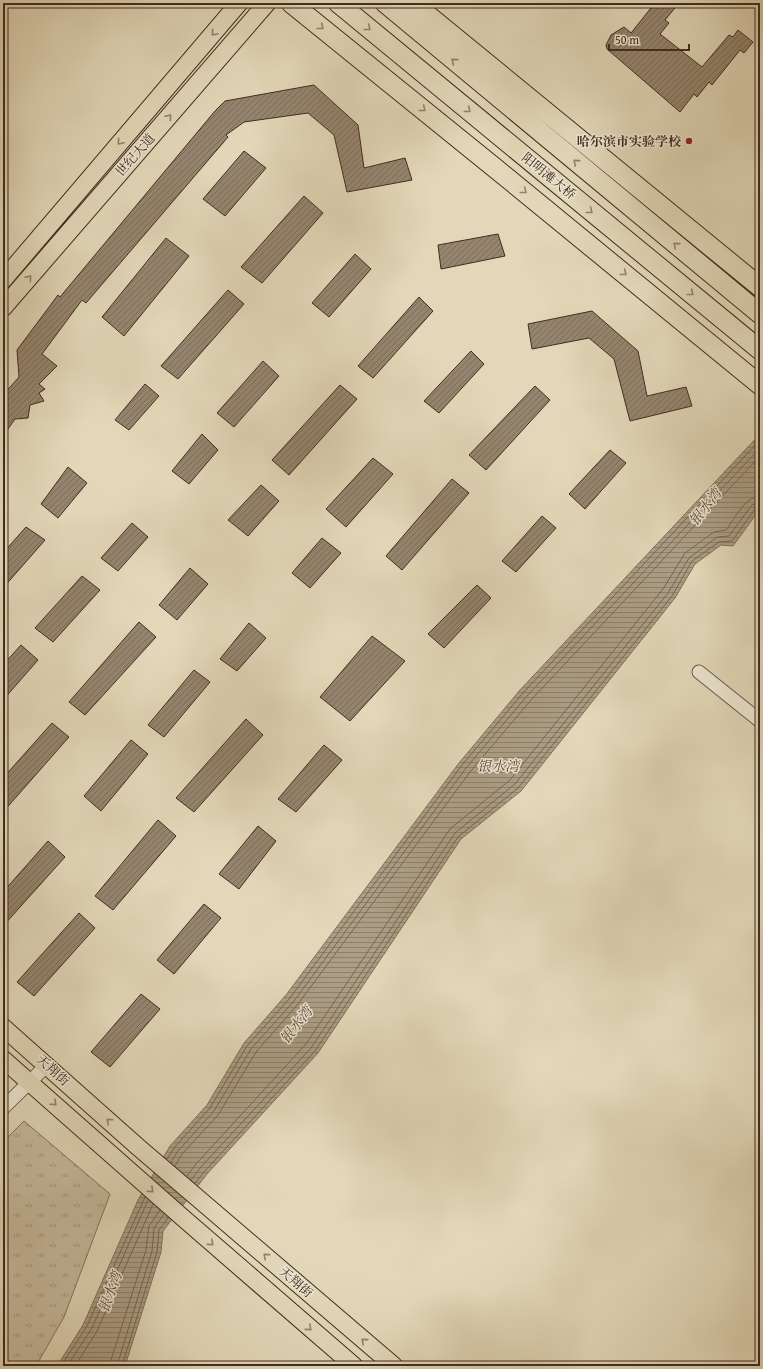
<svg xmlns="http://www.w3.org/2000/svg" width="763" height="1369" font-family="'Gentium Book Plus','Noto Serif SC',serif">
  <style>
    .park { fill: url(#park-tufts); stroke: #84745f }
    .water { fill: url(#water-rules); stroke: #81705c }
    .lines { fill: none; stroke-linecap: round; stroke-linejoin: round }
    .shore { stroke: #766552; stroke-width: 1 }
    .building { fill: url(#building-hatch); stroke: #412c1f }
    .minor-casing { stroke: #695746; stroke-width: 15 }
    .major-casing { stroke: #412c1f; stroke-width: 19 }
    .highway-casing { stroke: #412c1f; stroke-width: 21 }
    .minor { stroke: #ece6d2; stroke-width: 13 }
    .major { stroke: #e2d8b9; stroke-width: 17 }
    .highway { stroke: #e2d8b9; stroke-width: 19 }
    .oneway { stroke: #92826c }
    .poi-dot { fill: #8f2418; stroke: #ece6d2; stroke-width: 1.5 }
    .labels { text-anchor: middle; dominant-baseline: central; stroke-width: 3; stroke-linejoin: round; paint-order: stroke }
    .poi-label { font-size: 13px; font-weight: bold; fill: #412c1f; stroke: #ece6d2; text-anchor: end }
    .street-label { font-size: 13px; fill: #412c1f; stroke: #ece6d2 }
    .water-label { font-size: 14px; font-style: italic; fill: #5c4838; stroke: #ece6d2 }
  </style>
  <defs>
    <pattern id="park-tufts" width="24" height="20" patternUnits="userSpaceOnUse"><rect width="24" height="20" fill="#c7bb9f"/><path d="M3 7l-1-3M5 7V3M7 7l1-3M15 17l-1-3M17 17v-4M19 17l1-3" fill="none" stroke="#a39881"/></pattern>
    <pattern id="water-rules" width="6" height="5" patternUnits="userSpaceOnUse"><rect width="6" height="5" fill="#ab9e85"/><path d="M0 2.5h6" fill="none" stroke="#8d816c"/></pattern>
    <pattern id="building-hatch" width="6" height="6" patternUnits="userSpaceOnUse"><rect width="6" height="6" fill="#95856f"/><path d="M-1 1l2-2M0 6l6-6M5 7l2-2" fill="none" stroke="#7b6d5b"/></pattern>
  </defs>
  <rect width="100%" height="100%" fill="#e2d8b9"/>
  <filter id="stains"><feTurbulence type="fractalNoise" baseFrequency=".005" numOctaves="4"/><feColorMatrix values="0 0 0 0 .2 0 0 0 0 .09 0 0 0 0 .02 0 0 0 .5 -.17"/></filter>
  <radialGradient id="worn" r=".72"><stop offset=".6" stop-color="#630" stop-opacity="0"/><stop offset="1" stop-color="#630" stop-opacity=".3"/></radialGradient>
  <path class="park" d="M 24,1121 L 110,1194 L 64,1317 L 36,1366 L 3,1366 L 3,1142 Z"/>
  <path class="water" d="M 760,434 L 760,509 L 733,546 L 721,545 L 695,564 L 675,598 L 521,791 L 461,839 L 318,1053 L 207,1174 L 163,1231 L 161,1252 L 125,1366 L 57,1366 L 83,1325 L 138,1200 L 170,1146 L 207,1105 L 244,1043 L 286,995 L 459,763 L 520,690 Z"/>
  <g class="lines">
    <path class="shore" d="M 167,1159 L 174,1148 L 210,1108 L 247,1046 L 290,998 L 462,765 L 523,693 L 760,440
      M 171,1162 L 178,1151 L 214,1111 L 251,1049 L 294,1001 L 466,768 L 527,696 L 760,448
      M 175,1166 L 182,1154 L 218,1115 L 256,1052 L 298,1004 L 470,772 L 531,700 L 760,456
      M 187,1176 L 196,1164 L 306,1044 L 450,829 L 510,780 L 663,589 L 685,553 L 714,532 L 726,530 C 735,519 744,497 760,496
      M 191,1180 L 200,1168 L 311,1048 L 455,833 L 515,784 L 668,593 L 689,558 L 717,537 L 729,536 L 752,505 L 760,502
      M 195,1183 L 204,1172 L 315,1051 L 458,837 L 518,788 L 672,596 L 692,561 L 719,542 L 732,541 L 755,509 L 760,507
      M 61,1366 L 87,1326 L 145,1197
      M 67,1366 L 92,1328 L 148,1200
      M 75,1366 L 97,1331 L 153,1204
      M 111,1366 L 111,1360 L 146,1250 L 149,1226 L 160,1210
      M 117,1366 L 152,1251 L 154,1228 L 164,1214
      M 122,1366 L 157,1252 L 159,1230 L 168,1218"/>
  </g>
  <path class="building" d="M 655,3 L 679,3 L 665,20 L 669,23 L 660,34 L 702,67 L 729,35 L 733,37 L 738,30 L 753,42 L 744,53 L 740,50 L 712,85 L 709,82 L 697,97 L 694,94 L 680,112 L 607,49 L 606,45 L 611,35 L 624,27 L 631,33 Z
    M 314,85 L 358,125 L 364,168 L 405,158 L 412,180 L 347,192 L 334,135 L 308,113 L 244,122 L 226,135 L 228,137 L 86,303 L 82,300 L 42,354 L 57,366 L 39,384 L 45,389 L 39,393 L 44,401 L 30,405 L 28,418 L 15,419 L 3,436 L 3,395 L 19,377 L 17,350 L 58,295 L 60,297 L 215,111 L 225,101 Z
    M 244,151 L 266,168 L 225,216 L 203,199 Z
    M 304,196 L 323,213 L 262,283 L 241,267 Z
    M 498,234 L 505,256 L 441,269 L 438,245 Z
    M 166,238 L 189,256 L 124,336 L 102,317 Z
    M 355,254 L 371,269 L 329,317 L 312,303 Z
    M 228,290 L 244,304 L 178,379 L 161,366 Z
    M 419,297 L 433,311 L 373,378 L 358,366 Z
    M 592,311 L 638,351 L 647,396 L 686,387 L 692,406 L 630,421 L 614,359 L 589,338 L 532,349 L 528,324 Z
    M 471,351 L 484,364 L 439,413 L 424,401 Z
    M 263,361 L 279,376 L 234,427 L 217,413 Z
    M 145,384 L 159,396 L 129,430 L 115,420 Z
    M 340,385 L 357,399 L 289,475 L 272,460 Z
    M 535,386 L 550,400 L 486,470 L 469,455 Z
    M 202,434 L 218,450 L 189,484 L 172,471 Z
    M 610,450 L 626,463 L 585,509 L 569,494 Z
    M 373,458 L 393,474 L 346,527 L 326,509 Z
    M 68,467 L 87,483 L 58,518 L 41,504 Z
    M 452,479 L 469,493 L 402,570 L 386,556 Z
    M 261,485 L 279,501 L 248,536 L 228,520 Z
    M 542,516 L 556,528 L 516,572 L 502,561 Z
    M 132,523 L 148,537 L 118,571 L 101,558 Z
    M 26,527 L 45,540 L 3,588 L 3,553 Z
    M 322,538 L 341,553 L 310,588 L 292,573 Z
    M 190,568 L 208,584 L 177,620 L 159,605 Z
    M 82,576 L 100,590 L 53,642 L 35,628 Z
    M 477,585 L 491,598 L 444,648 L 428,634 Z
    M 139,622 L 156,637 L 85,715 L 69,702 Z
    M 249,623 L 266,638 L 237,671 L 220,659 Z
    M 372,636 L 405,661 L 350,721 L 320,697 Z
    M 21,645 L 38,660 L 3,700 L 3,665 Z
    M 194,670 L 210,682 L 164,737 L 148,725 Z
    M 246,719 L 263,735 L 194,812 L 176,798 Z
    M 52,723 L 69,737 L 3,812 L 3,778 Z
    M 131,740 L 148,754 L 101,811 L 84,796 Z
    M 324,745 L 342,760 L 296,812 L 278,799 Z
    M 158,820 L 176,836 L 113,910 L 95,896 Z
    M 258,826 L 276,841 L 239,889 L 219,874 Z
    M 48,841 L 65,857 L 3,926 L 3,892 Z
    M 204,904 L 221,918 L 174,974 L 157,960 Z
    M 79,913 L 95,928 L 34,996 L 17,982 Z
    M 141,994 L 160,1009 L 110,1067 L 91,1052 Z"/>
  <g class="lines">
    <defs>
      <path id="minor" d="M 699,672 L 760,721
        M 3,1108 L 47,1065"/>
      <path id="major" d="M 3,280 L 239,3
        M 3,308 L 267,3
        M 3,1027 L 138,1147 L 394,1366
        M 3,1059 L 182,1217 L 354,1366"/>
      <path id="highway" d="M 291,3 L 495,168 L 760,385
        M 338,3 L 760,350
        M 385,3 L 760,314
        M 413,3 L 760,287"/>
    </defs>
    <use href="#minor" class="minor-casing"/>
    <use href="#major" class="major-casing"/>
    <use href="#highway" class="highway-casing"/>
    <use href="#minor" class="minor"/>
    <use href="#major" class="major"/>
    <use href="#highway" class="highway"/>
  </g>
  <defs><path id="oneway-chevron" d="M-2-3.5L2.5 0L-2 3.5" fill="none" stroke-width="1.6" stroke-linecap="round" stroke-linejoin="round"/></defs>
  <g class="oneway">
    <use href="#oneway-chevron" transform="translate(321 27) rotate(39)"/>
    <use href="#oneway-chevron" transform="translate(368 28) rotate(39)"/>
    <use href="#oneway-chevron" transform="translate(214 33) rotate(130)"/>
    <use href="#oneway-chevron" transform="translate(454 61) rotate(-140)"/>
    <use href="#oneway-chevron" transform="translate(423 109) rotate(39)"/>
    <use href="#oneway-chevron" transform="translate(468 110) rotate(39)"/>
    <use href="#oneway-chevron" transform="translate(169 117) rotate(-49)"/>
    <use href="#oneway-chevron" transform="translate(120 142) rotate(130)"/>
    <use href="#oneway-chevron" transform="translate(576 162) rotate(-140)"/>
    <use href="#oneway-chevron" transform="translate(524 191) rotate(39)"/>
    <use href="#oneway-chevron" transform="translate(590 211) rotate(39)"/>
    <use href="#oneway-chevron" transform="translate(676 245) rotate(-140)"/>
    <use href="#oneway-chevron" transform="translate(624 273) rotate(39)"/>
    <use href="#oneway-chevron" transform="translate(29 278) rotate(-49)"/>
    <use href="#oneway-chevron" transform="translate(691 293) rotate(39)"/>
    <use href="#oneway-chevron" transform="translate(54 1103) rotate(42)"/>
    <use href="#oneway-chevron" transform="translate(109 1121) rotate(-138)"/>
    <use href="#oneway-chevron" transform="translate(151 1190) rotate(42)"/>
    <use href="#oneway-chevron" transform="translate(211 1243) rotate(41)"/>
    <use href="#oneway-chevron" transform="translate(266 1256) rotate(-139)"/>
    <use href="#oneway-chevron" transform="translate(309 1328) rotate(41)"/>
    <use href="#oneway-chevron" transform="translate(364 1341) rotate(-139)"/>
  </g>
  <circle class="poi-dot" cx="689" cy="141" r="4"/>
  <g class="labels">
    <g class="poi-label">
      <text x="681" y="141">哈尔滨市实验学校</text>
    </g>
    <g class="street-label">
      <text transform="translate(135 155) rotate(-49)">世纪大道</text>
      <text transform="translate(549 176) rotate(39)">阳明滩大桥</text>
      <text transform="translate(53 1070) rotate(42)">天翔街</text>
      <text transform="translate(296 1282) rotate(41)">天翔街</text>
    </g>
    <g class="water-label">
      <text transform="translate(705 507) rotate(-52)">银水湾</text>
      <text x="498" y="766">银水湾</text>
      <text transform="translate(296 1025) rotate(-52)">银水湾</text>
      <text transform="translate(110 1292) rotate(-70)">银水湾</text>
    </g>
  </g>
  <rect width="763" height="1369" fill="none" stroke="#e2d8b9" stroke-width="16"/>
  <rect x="4" y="4" width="755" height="1361" fill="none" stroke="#412c1f" stroke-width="2"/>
  <rect x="8" y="8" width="747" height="1353" fill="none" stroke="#412c1f"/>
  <path d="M609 44v6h80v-6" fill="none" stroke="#412c1f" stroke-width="2"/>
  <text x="615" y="44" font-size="12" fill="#412c1f" stroke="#ece6d2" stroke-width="3" paint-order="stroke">50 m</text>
  <rect width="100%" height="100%" filter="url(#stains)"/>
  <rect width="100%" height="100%" fill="url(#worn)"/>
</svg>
